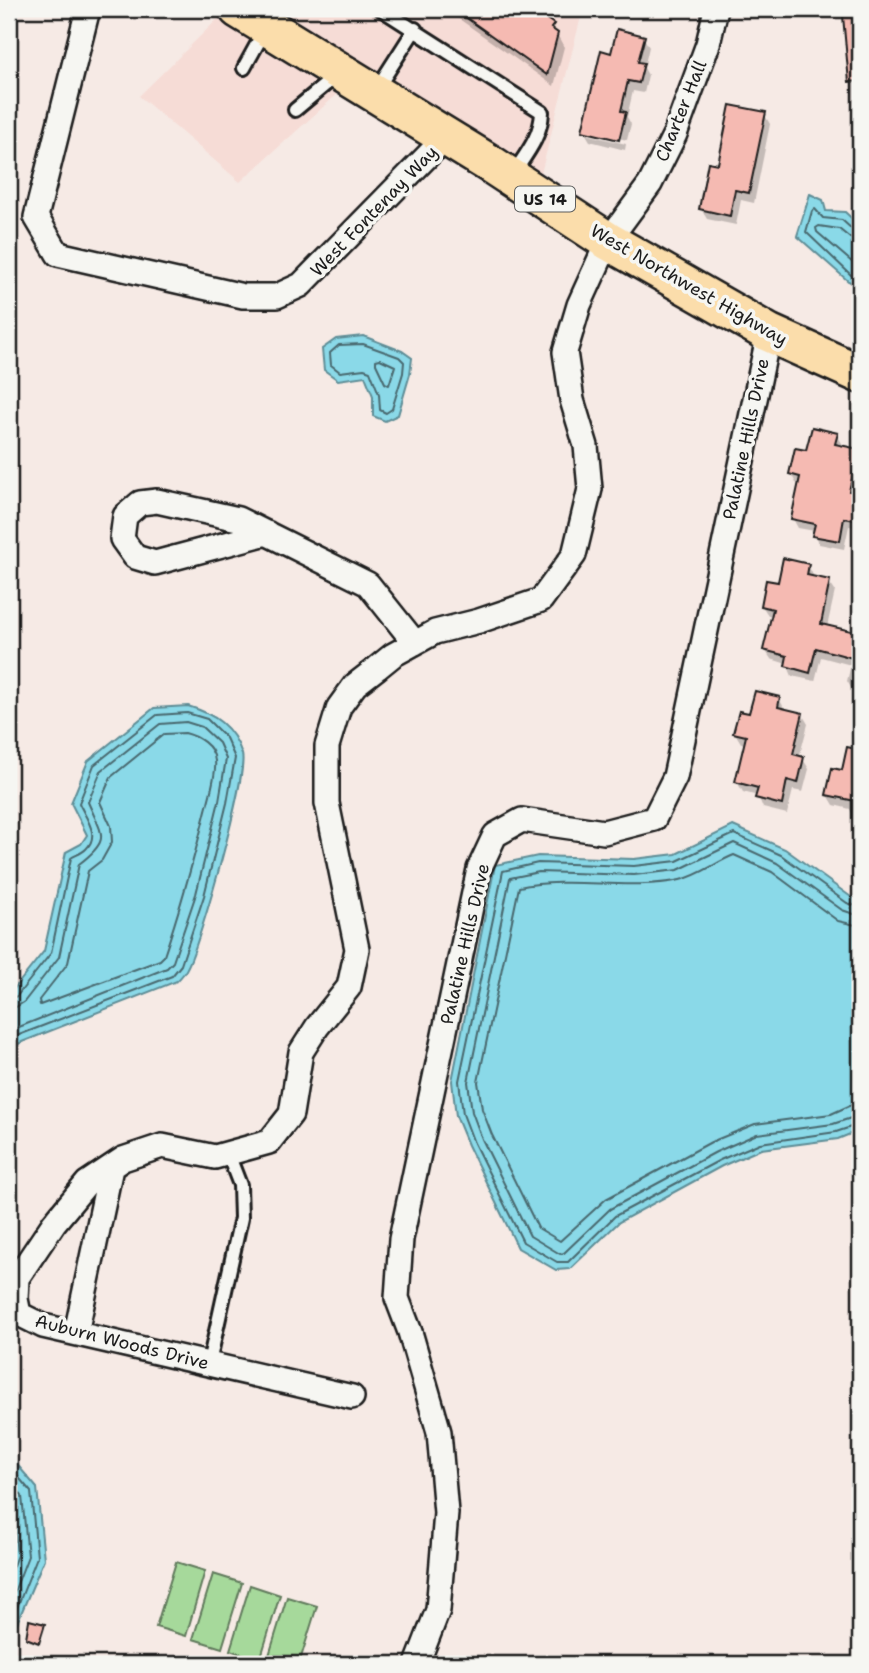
<svg xmlns="http://www.w3.org/2000/svg" width="869" height="1673" font-family="'Shantell Sans',sans-serif">
  <style>
    .built { fill: #f6dcd6 }
    .green { fill: #a6d99b; stroke: #617a5c; stroke-width: 2 }
    .water { fill: #8ad9e8; stroke: #5e8d96; stroke-width: 2 }
    .shadow { fill: #0003 }
    .lines { fill: none; stroke-linecap: round; stroke-linejoin: round }
    .shore { stroke: #48686e; stroke-width: 2 }
    .stream { stroke: #5e8d96; stroke-width: 5 }
    .building { fill: #f5bab2; stroke: #1c1c1c; stroke-width: 2 }
    .lane-casing { stroke: #1c1c1c; stroke-width: 18 }
    .street-casing { stroke: #1c1c1c; stroke-width: 28 }
    .primary-casing { stroke: #1c1c1c; stroke-width: 42 }
    .lane { stroke: #f6f6f2; stroke-width: 12 }
    .street { stroke: #f6f6f2; stroke-width: 23 }
    .primary { stroke: #fbddab; stroke-width: 37 }
    .labels { text-anchor: middle; dominant-baseline: central; stroke-width: 7; stroke-linejoin: round; paint-order: stroke }
    .shield { fill: #f6f6f2; stroke: #5d5d5c; stroke-width: 2 }
    .shield-label { font-size: 16px; font-weight: bold; fill: #1c1c1c }
    .street-label { font-size: 18px; fill: #1c1c1c; stroke: #f6f6f2 }
  </style>
  <rect width="100%" height="100%" fill="#f6eae5"/>
  <filter id="ink" filterUnits="userSpaceOnUse"><feTurbulence type="fractalNoise" baseFrequency=".0143" numOctaves="2"/><feDisplacementMap in="SourceGraphic" scale="14" xChannelSelector="R" yChannelSelector="G"/><feConvolveMatrix kernelMatrix="1 2 1 2 8 2 1 2 1" color-interpolation-filters="sRGB"/></filter>
  <g filter="url(#ink)">
    <path class="built" d="M 228,9 L 583,9 L 536,193 L 353,80 L 240,182 L 139,96 Z"/>
    <path class="green" d="M 176,1562 L 205,1571 L 186,1636 L 156,1627 Z
      M 213,1574 L 242,1583 L 222,1648 L 193,1639 Z
      M 250,1585 L 280,1595 L 260,1660 L 230,1650 Z
      M 287,1597 L 317,1606 L 299,1664 L 267,1662 Z"/>
    <path class="water" d="M 810,194 L 823,200 L 826,211 L 845,212 L 860,226 L 860,286 L 848,281 L 797,236 Z
      M 363,336 L 402,351 L 412,358 L 410,374 L 398,415 L 385,421 L 373,416 L 373,396 L 365,376 L 338,380 L 324,370 L 322,349 L 336,339 Z
      M 188,706 C 214,714 233,726 242,754 C 248,773 200,945 187,968 C 185,973 181,977 177,981 L 22,1042 L 9,1049 L 9,995 L 44,951 L 66,852 L 81,844 L 87,835 L 71,803 L 88,761 L 154,708 Z
      M 733,826 L 785,849 L 851,897 L 860,901 L 860,1130 L 838,1139 L 761,1149 L 722,1166 L 619,1222 L 570,1269 L 556,1270 L 518,1248 L 468,1145 L 456,1116 L 452,1081 L 495,865 L 538,856 L 634,859 L 676,854 Z
      M 9,1455 L 37,1488 L 44,1559 L 9,1642 Z"/>
    <path class="shadow" d="M 445,9 L 529,9 L 552,25 L 564,47 L 554,86 Z
      M 860,17 L 860,140 L 856,132 L 845,18 Z
      M 643,37 L 649,47 L 644,68 L 648,75 L 644,93 L 633,91 L 627,117 L 631,124 L 627,140 L 589,131 L 589,135 L 626,144 L 625,150 L 590,141 L 584,131 L 613,55 Z
      M 764,114 L 770,124 L 754,203 L 741,200 L 736,225 L 707,219 L 701,209 L 720,166 Z
      M 836,434 L 842,443 L 841,447 L 858,450 L 860,455 L 860,470 L 855,494 L 860,495 L 860,528 L 849,526 L 844,549 L 819,544 L 814,535 L 815,531 L 798,528 L 793,519 L 800,484 L 796,483 L 791,474 L 808,452 Z
      M 808,565 L 813,575 L 813,578 L 829,582 L 835,591 L 827,627 L 857,634 L 858,630 L 860,631 L 860,692 L 853,691 L 847,681 L 851,665 L 821,657 L 815,681 L 792,676 L 787,664 L 771,659 L 765,650 L 773,616 L 768,615 L 762,606 L 779,584 Z
      M 779,698 L 785,710 L 802,714 L 808,724 L 799,758 L 803,759 L 809,769 L 803,792 L 793,790 L 787,814 L 763,808 L 758,796 L 743,792 L 737,782 L 745,744 L 741,743 L 735,733 L 751,715 Z
      M 849,749 L 860,752 L 860,823 L 856,822 L 850,809 L 834,805 L 828,795 L 844,772 Z
      M 44,1626 L 45,1628 L 40,1645 L 29,1641 L 28,1638 Z"/>
    <g class="lines">
      <path class="shore" d="M 860,231 L 853,230 L 842,220 L 823,218 L 815,209 L 812,211 L 806,232 L 851,275 L 860,278
        M 860,240 L 850,238 L 839,229 L 819,226 L 816,228 L 817,232 L 860,269
        M 363,344 L 399,357 L 404,362 L 403,373 L 392,409 L 386,413 L 380,410 L 379,394 L 370,371 L 364,369 L 340,372 L 331,365 L 330,353 L 339,345 Z
        M 380,359 L 395,366 L 389,385 L 385,383 L 376,364 L 376,360 Z
        M 185,733 C 197,736 214,745 215,761 C 217,774 208,801 205,814 C 193,862 180,909 164,956 L 160,960 L 40,1005 L 39,1000 L 68,963 L 88,871 L 102,860 L 112,842 L 111,826 L 100,802 L 111,777 L 164,734 Z
        M 860,907 L 847,903 L 781,855 L 734,834 L 677,861 L 634,866 L 538,863 L 503,871 L 459,1081 L 463,1114 L 474,1143 L 523,1242 L 557,1262 L 568,1262 L 615,1216 L 720,1160 L 760,1143 L 836,1132 L 860,1124
        M 860,916 L 842,910 L 777,863 L 734,843 L 678,870 L 634,875 L 539,872 L 510,878 L 468,1082 L 472,1112 L 482,1139 L 530,1236 L 560,1254 L 564,1253 L 610,1209 L 716,1152 L 757,1134 L 833,1124 L 860,1115
        M 860,926 L 838,921 L 772,872 L 734,855 C 716,862 699,876 680,880 C 627,891 572,876 519,887 L 478,1082 L 482,1109 L 492,1135 L 538,1228 L 560,1241 L 606,1199 L 711,1142 L 755,1124 L 831,1114 L 851,1105 L 860,1104
        M 9,999 L 17,996 L 51,953 L 71,858 C 76,855 82,853 86,849 C 101,835 85,817 79,803 L 94,765 L 157,715 L 187,713 L 207,719 L 226,738 L 235,758 L 227,803 L 204,896 L 181,965 L 172,976 L 19,1035 L 9,1041
        M 9,1008 L 16,1007 L 24,1002 L 59,957 L 79,864 C 112,839 102,835 88,802 L 101,771 L 160,724 L 186,722 L 202,727 L 219,743 L 226,759 L 219,801 L 196,894 L 173,962 L 167,968 L 9,1031
        M 9,1466 L 31,1492 L 37,1557 L 9,1628
        M 9,1479 L 22,1496 L 28,1556 L 9,1605
        M 9,1495 L 12,1500 L 17,1555 L 9,1576"/>
      <path class="stream" d="M 9,1654 L 37,1664"/>
    </g>
    <path class="building" d="M 454,9 L 532,9 L 554,24 L 551,28 L 558,33 L 547,75 Z
      M 860,15 L 860,81 L 849,82 L 843,16 Z
      M 617,29 L 645,36 L 638,62 L 644,63 L 639,83 L 628,81 L 621,111 L 626,112 L 619,140 L 582,131 L 601,50 L 611,53 Z
      M 730,105 L 766,112 L 749,193 L 735,190 L 730,216 L 699,209 L 708,162 L 718,164 Z
      M 812,427 L 838,433 L 835,444 L 859,449 L 849,491 L 860,493 L 860,499 L 856,520 L 844,518 L 840,541 L 812,536 L 815,524 L 791,519 L 800,477 L 789,474 L 795,448 L 806,450 Z
      M 783,558 L 809,564 L 807,575 L 830,580 L 821,624 L 860,633 L 860,660 L 816,648 L 810,673 L 785,666 L 787,656 L 763,650 L 773,609 L 761,606 L 766,580 L 778,582 Z
      M 755,691 L 780,697 L 778,707 L 803,713 L 793,754 L 804,757 L 798,783 L 787,780 L 782,805 L 755,798 L 758,788 L 735,782 L 746,736 L 733,733 L 739,711 L 749,713 Z
      M 847,747 L 860,750 L 860,802 L 826,795 L 832,768 L 842,770 Z
      M 29,1620 L 45,1624 L 39,1643 L 26,1638 Z"/>
    <g class="lines">
      <defs>
        <path id="lane" d="M 381,9 L 542,112 C 541,137 526,154 513,174
          M 244,68 L 266,28
          M 376,90 L 415,29
          M 295,110 L 338,74
          M 209,1363 L 241,1218 L 240,1185 L 228,1154"/>
        <path id="street" d="M 88,9 L 36,217 L 58,254 L 243,296 L 277,296 L 301,285 L 446,137
          M 267,533 L 155,563 L 135,557 L 122,539 L 125,516 L 140,503 L 157,501 L 238,519 L 368,584 L 415,643
          M 76,1333 L 111,1168
          M 352,1397 L 43,1326 L 19,1314 L 16,1299 L 17,1278 L 54,1223 L 87,1183 L 123,1159 L 162,1146 L 215,1157 L 269,1142 L 291,1114 L 301,1052 L 317,1027 L 349,987 L 357,949 L 327,803 L 327,746 L 339,707 L 355,685 L 377,668 L 393,655 L 435,632 L 479,621 L 541,600 L 574,555 L 590,489 L 586,446 L 572,400 L 565,352 L 579,305 L 608,241 L 650,184 L 675,134 L 708,44 L 716,9
          M 417,1664 L 438,1610 L 446,1513 L 439,1432 L 410,1332 L 397,1298 L 401,1239 L 479,869 L 495,835 L 522,820 L 604,832 L 654,819 L 675,777 L 769,333"/>
        <path id="primary" d="M 238,9 L 492,165 L 608,241 L 769,333 L 860,374"/>
      </defs>
      <use href="#lane" class="lane-casing"/>
      <use href="#street" class="street-casing"/>
      <use href="#primary" class="primary-casing"/>
      <use href="#lane" class="lane"/>
      <use href="#street" class="street"/>
      <use href="#primary" class="primary"/>
    </g>
  </g>
  <g class="labels">
    <rect class="shield" x="515" y="186.5" width="60" height="25" rx="5"/>
    <g class="shield-label">
      <text x="545" y="199">US 14</text>
    </g>
    <g class="street-label">
      <text transform="translate(681 111) rotate(-68)">Charter Hall</text>
      <text transform="translate(374 211) rotate(-46)">West Fontenay Way</text>
      <text transform="translate(689 285) rotate(30)">West Northwest Highway</text>
      <text transform="translate(746 439) rotate(-78)">Palatine Hills Drive</text>
      <text transform="translate(465 944) rotate(-77)">Palatine Hills Drive</text>
      <text transform="translate(122 1342) rotate(14)">Auburn Woods Drive</text>
    </g>
  </g>
  <rect width="869" height="1673" fill="none" stroke="#f6f6f2" stroke-width="35"/>
  <rect x="18" y="18" width="834" height="1638" fill="none" stroke="#1c1c1c" stroke-width="2.5" filter="url(#ink)"/>
</svg>
